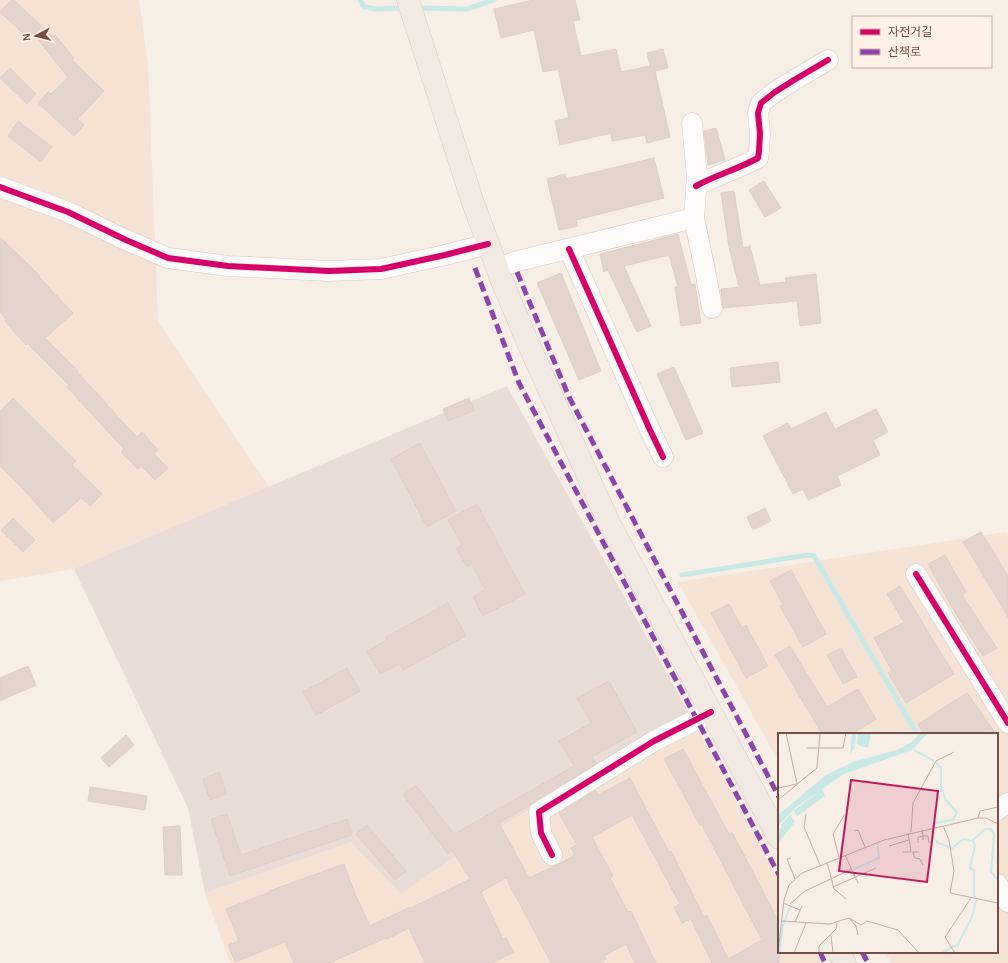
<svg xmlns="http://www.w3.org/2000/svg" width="1008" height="963" font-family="'Alegreya Sans','Noto Sans KR',sans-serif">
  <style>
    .residential { fill: #f5e3d6 }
    .industrial { fill: #e9ddd7 }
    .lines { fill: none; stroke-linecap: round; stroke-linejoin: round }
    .stream { stroke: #c7eae7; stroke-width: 5 }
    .building { fill: #e3d4cd; stroke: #e0cfc7 }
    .minor-casing { stroke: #d8cac4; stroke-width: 21 }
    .major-casing { stroke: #d8cbc6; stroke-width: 23 }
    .minor { stroke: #fefcfb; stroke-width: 20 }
    .major { stroke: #f2eae2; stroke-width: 22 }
    .quiet { stroke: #8e44ad; stroke-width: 5; stroke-dasharray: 10 5; stroke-linecap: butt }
    .cycleway-casing { stroke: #fff1e6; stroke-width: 8 }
    .cycleway { stroke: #d6006c; stroke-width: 6 }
    .inset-river { fill: none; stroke: #c7eae7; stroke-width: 2 }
    .inset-road { fill: none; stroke: #c3aea5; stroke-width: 1 }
    .view { fill: #c2185b; fill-opacity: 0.15; stroke: #c2185b; stroke-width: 2 }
    .inset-edge { fill: none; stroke: #754f45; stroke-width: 2 }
  </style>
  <rect width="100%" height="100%" fill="#f7eee5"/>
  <path class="residential" d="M 0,0 L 139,0 L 148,64 L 158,321 L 269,487 L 74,569 L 0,581 Z
    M 1006,532 L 1008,534 L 1008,963 L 891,963 L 885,952 L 997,952 L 997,734 L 779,734 L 779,762 L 678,582 Z
    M 690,715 L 779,882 L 779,952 L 816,952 L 822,963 L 230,963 L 205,893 L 351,842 L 478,840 Z"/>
  <path class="industrial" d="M 507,386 L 690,715 L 478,840 L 401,894 L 351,842 L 205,893 L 188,808 L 74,569 Z"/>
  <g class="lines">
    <path class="stream" d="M 360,0 L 364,7 L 377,9 L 405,8
      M 417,8 L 467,9 L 494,0
      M 682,575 L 808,555 L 814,556 L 917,734"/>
  </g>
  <path class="building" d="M 11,0 L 14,0 L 53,37 L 55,35 L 74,58 L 72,60 L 104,91 L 78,119 L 84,125 L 74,136 L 38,103 L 48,92 L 51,94 L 68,77 L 32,32 L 28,38 L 0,12 Z
    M 533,0 L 575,0 L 580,20 L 573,21 L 581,56 L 616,49 L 621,72 L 650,66 L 647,53 L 663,49 L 668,68 L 655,71 L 670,137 L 647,143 L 645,135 L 612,141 L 611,133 L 560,145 L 555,121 L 569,118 L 558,69 L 543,72 L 534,30 L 501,38 L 494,9 Z
    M 10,68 L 36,94 L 27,104 L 0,78 Z
    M 18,121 L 52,147 L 41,162 L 8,136 Z
    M 716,128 L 725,160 L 708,165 L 704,131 Z
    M 654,158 L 664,198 L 576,220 L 578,226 L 559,230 L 547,179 L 565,174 L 566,179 Z
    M 764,181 L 781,208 L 765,217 L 749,190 Z
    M 734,191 L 743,248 L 750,246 L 760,285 L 786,282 L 785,278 L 816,274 L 821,323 L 800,326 L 797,301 L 723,308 L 721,289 L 739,287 L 729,247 L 721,193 Z
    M 678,234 L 691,285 L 695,284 L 701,323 L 681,326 L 675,287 L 678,287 L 669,255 L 624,266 L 651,326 L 637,332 L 608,270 L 604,272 L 600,254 Z
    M 0,237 L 40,276 L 39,277 L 73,313 L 45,338 L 78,371 L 77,372 L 108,405 L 107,405 L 137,437 L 142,432 L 158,450 L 154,454 L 168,468 L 155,480 L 141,466 L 138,469 L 121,452 L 124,449 L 67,387 L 69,385 L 27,343 L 26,345 L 5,321 L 7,320 L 0,312 Z
    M 561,273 L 601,371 L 579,380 L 537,283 Z
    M 778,362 L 780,382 L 732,387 L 730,368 Z
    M 674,367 L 703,433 L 686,440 L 657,374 Z
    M 13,398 L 76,461 L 72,465 L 102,494 L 90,506 L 81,498 L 53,523 L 24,490 L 0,466 L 0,411 Z
    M 469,398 L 475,410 L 448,421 L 443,409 Z
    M 876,409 L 888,432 L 873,440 L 880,455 L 837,476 L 841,485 L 808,500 L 803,489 L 793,494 L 763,436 L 788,423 L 791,429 L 826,412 L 835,429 Z
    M 420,443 L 456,511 L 427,527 L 391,459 Z
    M 477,504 L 525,594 L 483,616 L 473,597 L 485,590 L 472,564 L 467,567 L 456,548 L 462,545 L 448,520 Z
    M 765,508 L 771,521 L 753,530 L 747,517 Z
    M 13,518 L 35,540 L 23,552 L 1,530 Z
    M 981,532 L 1008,576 L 1008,617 L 963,542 Z
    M 945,555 L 966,592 L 962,595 L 997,648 L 983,656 L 957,616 L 928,564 Z
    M 791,570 L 826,634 L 803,647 L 780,606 L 783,605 L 770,581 Z
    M 900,586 L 954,674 L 906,703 L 888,673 L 892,671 L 874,638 L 904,622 L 887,594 Z
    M 448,603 L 466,636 L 403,670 L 400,664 L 380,674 L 367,651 L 387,640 L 386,637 Z
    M 729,604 L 742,628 L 746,625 L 768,666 L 746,678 L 711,613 Z
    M 790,646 L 827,707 L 858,689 L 876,719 L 852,734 L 822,734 L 775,655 Z
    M 841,648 L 857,677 L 843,684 L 827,655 Z
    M 28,666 L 36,685 L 0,701 L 0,678 Z
    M 347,668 L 360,691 L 316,715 L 303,692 Z
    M 609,681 L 637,732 L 592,757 L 596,764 L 533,802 L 530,805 L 499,823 L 529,878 L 557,865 L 575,855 L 571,848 L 577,845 L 559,813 L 596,790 L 598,795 L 630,778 L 669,852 L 671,851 L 704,917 L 707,915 L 728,959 L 762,940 L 702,825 L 700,825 L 664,759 L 683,749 L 729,834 L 732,832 L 779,922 L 779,963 L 712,963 L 691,919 L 682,923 L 674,907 L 680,904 L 632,815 L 592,837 L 613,876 L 610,878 L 628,912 L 631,911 L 656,963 L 635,963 L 626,944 L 604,956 L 606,959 L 599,963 L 551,963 L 506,878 L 481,892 L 503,939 L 506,938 L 514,952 L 492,963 L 425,963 L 409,928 L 387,939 L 386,938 L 329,963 L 294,963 L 285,942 L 235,962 L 228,945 L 239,941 L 226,909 L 270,892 L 269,891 L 344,864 L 356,896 L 370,926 L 410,907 L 411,908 L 470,879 L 452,850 L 448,854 L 403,795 L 416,785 L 454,834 L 574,766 L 559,741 L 591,723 L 577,698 Z
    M 967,693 L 996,734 L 924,734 L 918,724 Z
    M 126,735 L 134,745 L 109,767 L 101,758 Z
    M 219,772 L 227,794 L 210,800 L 203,779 Z
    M 90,787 L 147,796 L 145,810 L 88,801 Z
    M 227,814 L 241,855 L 347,819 L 352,835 L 230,876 L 211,819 Z
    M 367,825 L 406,871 L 395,880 L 356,834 Z
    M 180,826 L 182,875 L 165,875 L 163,827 Z"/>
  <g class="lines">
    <defs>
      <path id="minor" d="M 692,123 L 697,177 L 694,218 L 705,270 L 712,308
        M 696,186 C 716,175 738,169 758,158 L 759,151 L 760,134 L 758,113 L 761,103 L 775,92 L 794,80 L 828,60
        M 0,187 L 68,212 L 126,240 L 168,258 L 228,266 L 329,271 L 381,269 L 445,255 L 488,244
        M 569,249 L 650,430 L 663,457
        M 497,268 L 518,261 L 694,218
        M 916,574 L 1008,723
        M 997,810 L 1008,803
        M 552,855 L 541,833 L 539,812 L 654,741 L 711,712
        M 997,884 L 1008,902"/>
      <path id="major" d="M 408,0 L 472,200 L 502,281 L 528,343 L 609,523 L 779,838
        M 839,952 L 845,963"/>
    </defs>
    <use href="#minor" class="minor-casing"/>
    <use href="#major" class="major-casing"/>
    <use href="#minor" class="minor"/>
    <use href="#major" class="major"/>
    <path class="quiet" d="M 475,268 L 519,383 L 779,875
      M 517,272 L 569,397 L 779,797
      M 820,952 L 825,963
      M 862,952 L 868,963"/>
    <defs>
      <path id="cycleway" d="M 696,186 C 716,175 738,169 758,158 L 759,151 L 760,134 L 758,113 L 761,103 L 775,92 L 794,80 L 828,60
        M 0,187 L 68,212 L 126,240 L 168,258 L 228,266 L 329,271 L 381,269 L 445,255 L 488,244
        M 569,249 L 650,430 L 663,457
        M 916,574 L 1008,723
        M 552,855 L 541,833 L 539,812 L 654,741 L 711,712"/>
    </defs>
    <use href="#cycleway" class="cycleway-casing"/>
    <use href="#cycleway" class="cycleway"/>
  </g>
  <g transform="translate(778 733)">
    <rect width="220" height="220" fill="#f7eee5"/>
    <path d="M 74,0 L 78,0 L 77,12 L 73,11 L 77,14 L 72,21 ZM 80,0 L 93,0 L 90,15 L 79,12 ZM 142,0 L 150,0 L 134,17 L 66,41 L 17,75 L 0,93 L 0,82 L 48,42 L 75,29 L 119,17 L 134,9 ZM 44,56 L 47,63 L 19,83 L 16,78 ZM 12,82 L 17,89 L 0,110 L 0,98 L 3,94 L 6,96 L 3,92 Z" fill="#c7eae7"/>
    <path class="inset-river" d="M 136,17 L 156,28M 155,95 L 156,90 L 175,87 L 179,79 L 167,66 L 163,53 L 163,35 L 158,30M 154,98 L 155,104 L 160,110 L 174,115 L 185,106 L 194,108 L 207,96 L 213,96 L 216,101 L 213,139 L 220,147M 195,108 L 197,113 L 192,135 L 196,137 L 196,163 L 198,164M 76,136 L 101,125 L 100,113M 2,220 L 4,195 L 12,174M 164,220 L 180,211 L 194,184 L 198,167"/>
    <path class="inset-road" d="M 8,0 L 19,51M 28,15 L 65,15 L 68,0M 0,55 L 19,51M 0,67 L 39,35 L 42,0M 28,81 L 26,94 L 42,132M 200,85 L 202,78 L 220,74M 165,93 L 171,107 L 176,138 L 172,160 L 220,170M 144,97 L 145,103 L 150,103 L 151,110M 76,98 L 80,97 L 87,114M 133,99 L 135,70 L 158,28 L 176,19M 130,100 L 133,118M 140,110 L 140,104 L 145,103 L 145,107M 111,113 L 131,107M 124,119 L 141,119M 135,119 L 137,125 L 142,126 L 145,132M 67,122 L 80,150M 61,124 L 55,101 L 67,81M 13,125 L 9,126 L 17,146M 49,129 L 56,156 L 68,166M 55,154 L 98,135M 6,167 L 11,152 L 24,140 L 106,107 L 200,85 L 208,85 L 220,91M 5,170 L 22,177M 12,171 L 27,158 L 74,136M 71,185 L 78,193 L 80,202M 3,188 L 52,191 L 71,185 L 83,192 L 89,188 L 120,197 L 141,220M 17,189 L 24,173M 53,202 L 55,220M 0,220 L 6,167M 16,220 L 28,190M 41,220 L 41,213 L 58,196 L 59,190M 177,220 L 167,204 L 193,165"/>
    <path class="view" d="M 73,47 L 160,58 L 149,149 L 61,138 Z"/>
    <rect width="220" height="220" class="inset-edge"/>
  </g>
  <rect x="852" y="16" width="140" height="52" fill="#fff1e6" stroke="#c8b0a6"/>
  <rect x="860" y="29" width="20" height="6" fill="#d6006c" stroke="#c8b0a6"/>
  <text x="888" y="36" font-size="12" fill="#754f45">자전거길</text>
  <rect x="860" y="49" width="20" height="6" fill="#8e44ad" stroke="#c8b0a6"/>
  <text x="888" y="56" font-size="12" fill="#754f45">산책로</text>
  <g transform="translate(36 36) rotate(263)" stroke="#fff1e6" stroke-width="3" paint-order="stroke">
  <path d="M0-3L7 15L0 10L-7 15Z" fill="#754f45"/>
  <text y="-6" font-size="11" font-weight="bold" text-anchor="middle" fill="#754f45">N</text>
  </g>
</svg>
